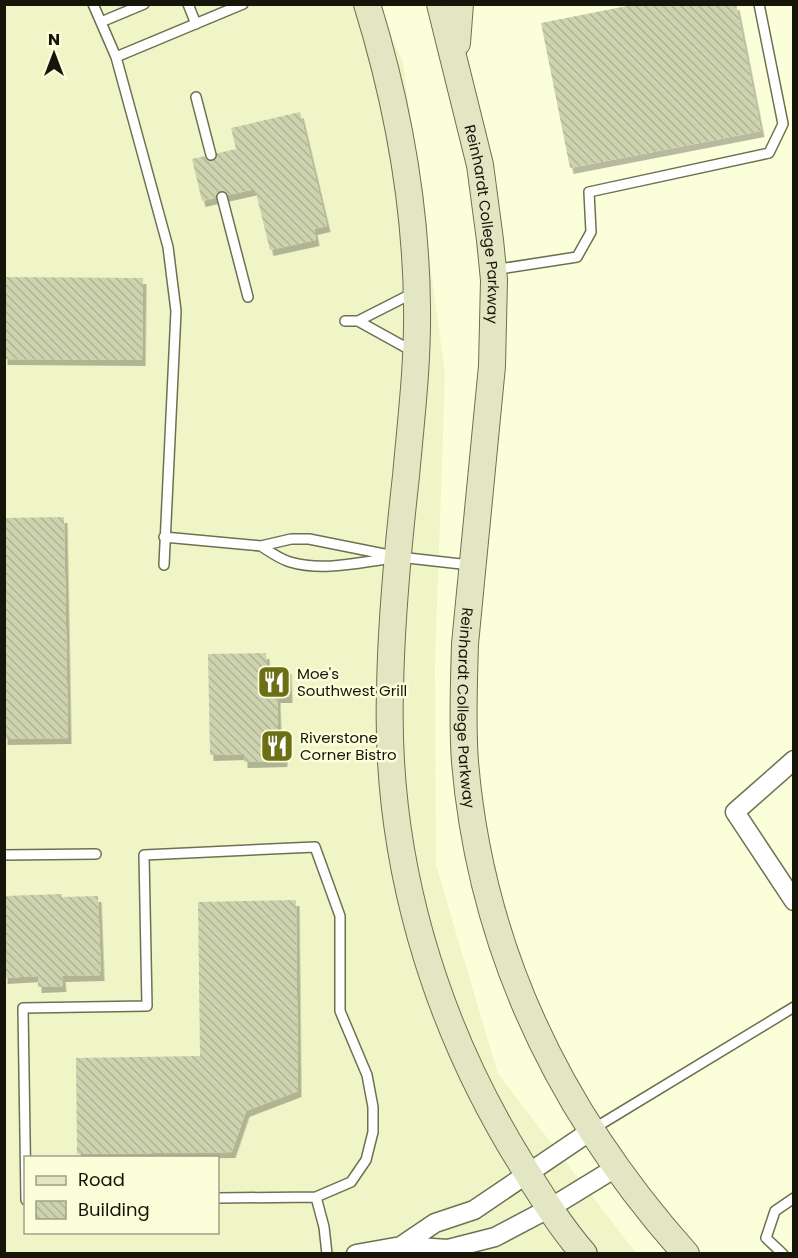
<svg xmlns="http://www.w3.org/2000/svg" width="798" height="1258" font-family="Poppins,sans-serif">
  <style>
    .built { fill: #f0f5c8; fill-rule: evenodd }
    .building { fill: url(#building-back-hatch); filter: url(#shadow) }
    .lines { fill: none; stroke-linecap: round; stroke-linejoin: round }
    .lane-casing { stroke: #6e7151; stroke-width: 12 }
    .street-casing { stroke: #6e7151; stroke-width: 21 }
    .secondary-casing { stroke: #6e7151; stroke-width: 28 }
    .lane { stroke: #fff; stroke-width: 9 }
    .street { stroke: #fff; stroke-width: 18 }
    .secondary { stroke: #e3e6c2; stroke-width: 26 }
    .labels { text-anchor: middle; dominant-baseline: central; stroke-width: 5; stroke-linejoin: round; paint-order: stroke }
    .street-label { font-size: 15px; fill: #151609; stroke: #fafed9 }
    .poi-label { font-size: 15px; fill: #151609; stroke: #fafed9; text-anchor: start }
  </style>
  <defs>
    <pattern id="building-back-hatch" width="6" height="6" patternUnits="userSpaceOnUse" patternTransform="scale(1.5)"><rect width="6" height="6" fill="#ced3af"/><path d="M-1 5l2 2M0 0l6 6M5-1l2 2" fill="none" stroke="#b0b495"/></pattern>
    <filter id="shadow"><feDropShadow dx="3.5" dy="6" stdDeviation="0" flood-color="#0004"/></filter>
  </defs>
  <rect width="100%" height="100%" fill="#fafed9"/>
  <path class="built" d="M 5,5 L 378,5 L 403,63 L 445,374 L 435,665 L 436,865 L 498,1074 L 636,1253 L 5,1254 ZM 26,1158 L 218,1158 L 218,1232 L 26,1232 Z"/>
  <path class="building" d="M 637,4 L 736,4 L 761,131 L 570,168 L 541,23 Z
    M 300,112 L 327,226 L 314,229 L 316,240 L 270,250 L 255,189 L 202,201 L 192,159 L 236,149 L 231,128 Z
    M 4,277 L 143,278 L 142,360 L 4,359 Z
    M 64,517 L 68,738 L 4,739 L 4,518 Z
    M 266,653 L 267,668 L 288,668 L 289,697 L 277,697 L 278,731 L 283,731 L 284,761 L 244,762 L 244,754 L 210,755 L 208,654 Z
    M 62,894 L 62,897 L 98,896 L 101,975 L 62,976 L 63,986 L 38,987 L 38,976 L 4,978 L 4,896 Z
    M 296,900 L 298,1091 L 246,1111 L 232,1152 L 77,1154 L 76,1058 L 200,1056 L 198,902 Z"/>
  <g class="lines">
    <defs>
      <path id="lane" d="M 93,4 L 116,57 L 168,247 L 176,311 L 164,565
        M 188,4 L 196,24
        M 101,22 L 144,4
        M 116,57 L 243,4
        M 196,97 L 211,155
        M 222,197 L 248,297
        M 493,270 L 577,257 L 591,232 L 589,192 L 769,153 L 783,124 L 759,4
        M 345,321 L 358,321 L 414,352
        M 358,321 L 415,292
        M 164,537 L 261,546 L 291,539 L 309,539 L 399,557 L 470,565
        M 261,546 C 270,552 280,559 290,562 C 324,572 360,562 394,558
        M 4,855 L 96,854
        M 593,1129 L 794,1007
        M 316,1197 L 324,1227 L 327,1254
        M 26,1200 L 23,1008 L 147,1006 L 144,855 L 315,847 L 340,916 L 340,1011 L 367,1075 L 373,1107 L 373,1132 L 366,1160 L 351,1182 L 316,1197 L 218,1198
        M 783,1254 L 766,1238 L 775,1211 L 794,1198"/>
      <path id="street" d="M 794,760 L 735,812 L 794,901
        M 592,1130 L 474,1210 L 435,1223 L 401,1246 L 448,1249 L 495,1237 L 550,1208 L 617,1167
        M 356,1254 L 401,1246"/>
      <g id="secondary">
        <path d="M 367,4 C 397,101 416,205 417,306 C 418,363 411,420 406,476 C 398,547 391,620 390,691 C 385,858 433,1021 521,1163 C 541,1195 559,1225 584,1254"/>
        <path id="s1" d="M 440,4 L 480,165 L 490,240 L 494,280 L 492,366 L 465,644 C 464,683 462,722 465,762 C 481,950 561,1114 686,1254"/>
        <path d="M 457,43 L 460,4"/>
      </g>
    </defs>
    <use href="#lane" class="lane-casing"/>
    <use href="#street" class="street-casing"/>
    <use href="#secondary" class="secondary-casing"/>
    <use href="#lane" class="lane"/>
    <use href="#street" class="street"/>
    <use href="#secondary" class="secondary"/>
  </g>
  <defs>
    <symbol id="restaurant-square" viewBox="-11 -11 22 22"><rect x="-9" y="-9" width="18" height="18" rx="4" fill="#6b7016" stroke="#fafed9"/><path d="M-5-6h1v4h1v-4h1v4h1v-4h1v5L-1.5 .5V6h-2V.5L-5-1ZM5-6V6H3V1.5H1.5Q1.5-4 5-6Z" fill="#fff"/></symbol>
  </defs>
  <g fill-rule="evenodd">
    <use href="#restaurant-square" x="255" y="663" width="38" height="38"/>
    <use href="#restaurant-square" x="258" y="727" width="38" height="38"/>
  </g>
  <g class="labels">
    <g class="street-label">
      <text stroke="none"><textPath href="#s1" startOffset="225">Reinhardt College Parkway</textPath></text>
      <text stroke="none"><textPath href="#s1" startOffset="711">Reinhardt College Parkway</textPath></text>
    </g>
    <g class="poi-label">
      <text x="297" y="673">Moe's<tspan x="297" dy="17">Southwest Grill</tspan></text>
      <text x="300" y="737">Riverstone<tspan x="300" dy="17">Corner Bistro</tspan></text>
    </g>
  </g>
  <rect width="798" height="1258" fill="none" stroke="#151609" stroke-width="12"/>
  <rect x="24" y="1156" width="195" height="78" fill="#fafed9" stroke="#9ea186" stroke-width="1.5"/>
  <rect x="36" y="1176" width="30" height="9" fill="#e3e6c2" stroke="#9ea186" stroke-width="1.5"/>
  <text x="78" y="1186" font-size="18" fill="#151609">Road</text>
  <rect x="36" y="1201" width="30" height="18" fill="url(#building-back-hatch)" stroke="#9ea186" stroke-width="1.5"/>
  <text x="78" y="1216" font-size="18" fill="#151609">Building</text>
  <g transform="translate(54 54)" stroke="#fafed9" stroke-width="4.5" paint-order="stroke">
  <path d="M0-4.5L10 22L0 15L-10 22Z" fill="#151609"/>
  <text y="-9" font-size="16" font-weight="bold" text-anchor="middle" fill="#151609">N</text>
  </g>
</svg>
